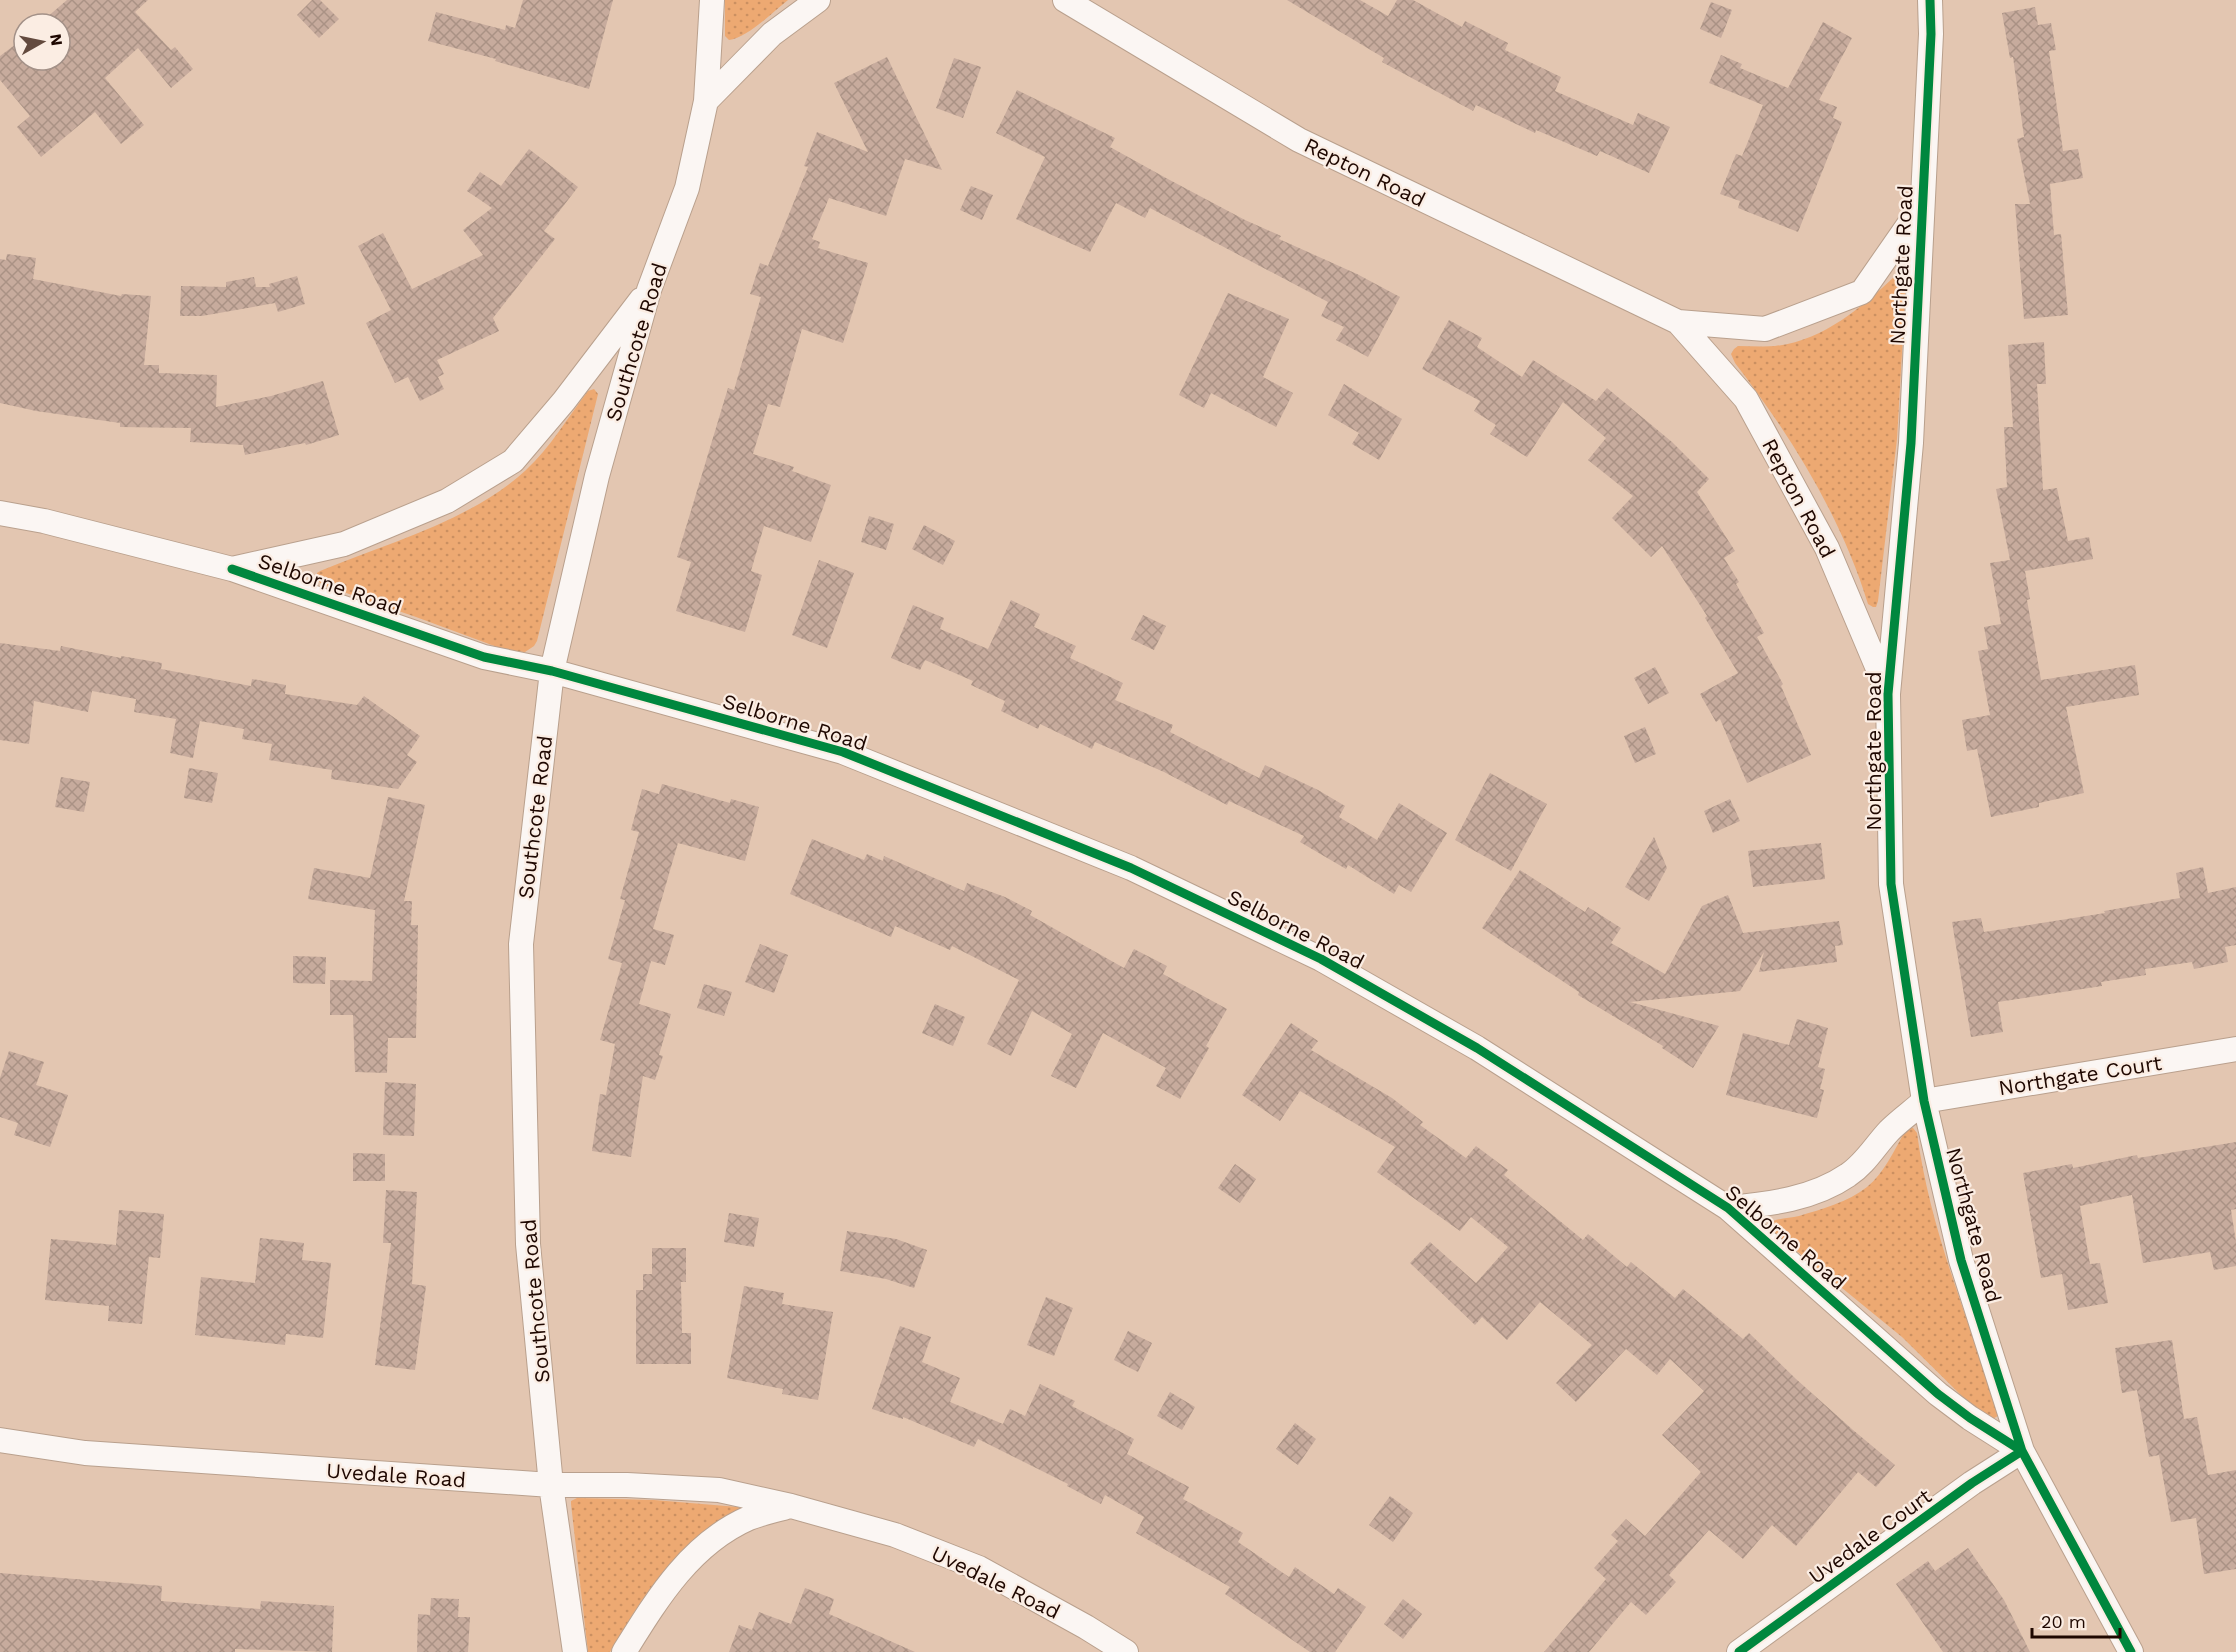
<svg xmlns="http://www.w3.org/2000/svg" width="2236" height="1652" font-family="'Work Sans',sans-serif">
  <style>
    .park { fill: url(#park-dots) }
    .building { fill: url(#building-cross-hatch) }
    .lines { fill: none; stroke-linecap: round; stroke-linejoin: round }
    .minor-casing { stroke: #b9a08d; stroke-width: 26 }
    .minor { stroke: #fbf6f3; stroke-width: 24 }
    .cycleway-casing { stroke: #fbede3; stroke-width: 13 }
    .cycleway { stroke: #00873e; stroke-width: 9 }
    .labels { text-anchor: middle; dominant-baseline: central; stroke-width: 4.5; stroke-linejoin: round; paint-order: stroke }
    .street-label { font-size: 21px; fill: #1e0700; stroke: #fbede3 }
  </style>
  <defs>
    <pattern id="park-dots" width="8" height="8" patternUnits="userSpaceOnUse" patternTransform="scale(1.5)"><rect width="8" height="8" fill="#eda972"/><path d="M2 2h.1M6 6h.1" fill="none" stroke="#cb9061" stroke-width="1.8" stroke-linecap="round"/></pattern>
    <pattern id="building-cross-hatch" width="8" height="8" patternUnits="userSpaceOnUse" patternTransform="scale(1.5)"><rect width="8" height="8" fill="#c7ab9d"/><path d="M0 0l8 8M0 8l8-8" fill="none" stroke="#aa9285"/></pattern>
  </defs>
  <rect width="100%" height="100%" fill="#e3c6b1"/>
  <path class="park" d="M 725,0 L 788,0 C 773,12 747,38 729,40 L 725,36 Z
    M 1901,274 L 1905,277 L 1906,283 L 1897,439 L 1878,601 L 1876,607 L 1873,607 L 1868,604 C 1841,516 1791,436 1735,363 L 1731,354 L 1734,349 L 1738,346 C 1750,346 1763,347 1775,346 C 1823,341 1862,307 1895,276 Z
    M 594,389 L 598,394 L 537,641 L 534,646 L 525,652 L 508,651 L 416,617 L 323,585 L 317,580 L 317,573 L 320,571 C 387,543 471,521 526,470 C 550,448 568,417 588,391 Z
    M 1910,1128 L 1913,1128 L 1917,1133 C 1930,1230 1969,1322 2000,1415 L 1992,1419 L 1970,1404 L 1902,1337 L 1771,1230 L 1768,1225 C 1775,1217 1789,1219 1799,1216 C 1822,1209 1848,1202 1867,1187 C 1884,1173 1894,1151 1904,1133 Z
    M 577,1498 L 654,1500 L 738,1507 L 741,1509 C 722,1520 703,1531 687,1546 C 655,1576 632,1615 610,1652 L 588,1652 L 571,1504 L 571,1501 Z"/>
  <path class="building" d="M 67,0 L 148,0 L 135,12 L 171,50 L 175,47 L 193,69 L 171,88 L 138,48 L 105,78 L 144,125 L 121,144 L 95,112 L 41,157 L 17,127 L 30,116 L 0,80 L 0,56 L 24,38 L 24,60 L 60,60 L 60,24 L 39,24 Z
    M 312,0 L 320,0 L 339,19 L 319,38 L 297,15 Z
    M 523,0 L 613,0 L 589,89 L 495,61 L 496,59 L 428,41 L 436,12 L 505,30 L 506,25 L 515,28 Z
    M 1287,0 L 1360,0 L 1388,16 L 1397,0 L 1413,0 L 1462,27 L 1465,21 L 1508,43 L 1505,50 L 1561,77 L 1555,91 L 1633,125 L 1638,113 L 1670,127 L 1649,173 L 1600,151 L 1597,156 L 1536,130 L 1535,133 L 1476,105 L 1473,111 L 1382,62 L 1384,58 Z
    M 1711,2 L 1732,10 L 1721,38 L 1700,29 Z
    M 2035,7 L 2038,25 L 2051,23 L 2056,50 L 2049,51 L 2063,151 L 2078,149 L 2083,178 L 2050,184 L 2054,235 L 2061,234 L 2068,315 L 2024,319 L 2015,204 L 2030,204 L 2017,139 L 2024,137 L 2013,57 L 2010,58 L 2002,13 Z
    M 1823,22 L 1852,38 L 1819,100 L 1837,107 L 1833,118 L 1842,122 L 1798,232 L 1738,208 L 1740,201 L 1720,194 L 1736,154 L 1742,156 L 1763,105 L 1709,83 L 1721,55 L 1742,64 L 1740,68 L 1788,88 Z
    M 887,57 L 942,170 L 905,159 L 886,216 L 829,198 L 812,239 L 820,242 L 818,248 L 868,263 L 843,343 L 802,329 L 780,407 L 768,404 L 753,454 L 794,467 L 792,471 L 831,485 L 811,542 L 764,526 L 751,571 L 762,575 L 745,632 L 676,611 L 691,562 L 677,557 L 728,388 L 734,390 L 761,297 L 750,294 L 760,263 L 768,266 L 808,167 L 804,166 L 817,132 L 868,152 L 834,83 Z
    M 954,58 L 981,67 L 963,118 L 936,108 Z
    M 1017,90 L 1115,138 L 1110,147 L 1166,178 L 1245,220 L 1281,236 L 1279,239 L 1357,274 L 1400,297 L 1368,357 L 1336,340 L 1344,327 L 1321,316 L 1328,302 L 1150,208 L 1145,218 L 1116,203 L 1090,252 L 1016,219 L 1045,157 L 996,133 Z
    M 529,149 L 578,187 L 544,231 L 555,239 L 493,318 L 499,331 L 437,360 L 444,374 L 438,377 L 444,389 L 420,401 L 408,377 L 395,383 L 366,323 L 391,310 L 358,246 L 383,233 L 412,289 L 483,255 L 463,230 L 492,208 L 467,191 L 480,172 L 501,186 Z
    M 971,186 L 993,195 L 982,220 L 960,210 Z
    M 7,254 L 36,258 L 33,279 L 121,296 L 122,294 L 151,296 L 144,365 L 159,365 L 159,373 L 217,375 L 216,407 L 271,396 L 323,381 L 339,435 L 306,445 L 305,443 L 245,455 L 243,445 L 190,442 L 191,428 L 120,427 L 120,423 L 36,411 L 0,403 L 0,259 L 6,260 Z
    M 297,276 L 305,304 L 278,312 L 275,303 L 202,316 L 180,316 L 181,286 L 226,287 L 226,282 L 254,277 L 256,287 L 270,287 L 269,284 Z
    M 1228,293 L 1289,319 L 1263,377 L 1293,393 L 1276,427 L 1211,393 L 1204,408 L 1179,395 Z
    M 1449,320 L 1482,338 L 1477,347 L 1522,377 L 1533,360 L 1596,401 L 1607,388 L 1672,442 L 1709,479 L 1697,492 L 1735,551 L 1724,558 L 1739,582 L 1736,584 L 1764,633 L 1757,637 L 1783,684 L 1781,686 L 1811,755 L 1747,783 L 1720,719 L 1716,722 L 1700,694 L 1738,673 L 1705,618 L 1707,616 L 1662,546 L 1651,557 L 1612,518 L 1633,496 L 1588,460 L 1606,438 L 1563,402 L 1527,457 L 1490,434 L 1496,425 L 1474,411 L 1480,401 L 1422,369 Z
    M 2044,342 L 2046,384 L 2037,384 L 2043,490 L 2057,488 L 2068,541 L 2089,537 L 2093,559 L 2025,571 L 2030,599 L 2027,600 L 2041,680 L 2135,665 L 2139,695 L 2066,707 L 2084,793 L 2039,803 L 2039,807 L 1991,817 L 1977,749 L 1967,751 L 1962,720 L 1990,715 L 1978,651 L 1988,649 L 1984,627 L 2001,624 L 1990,563 L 2010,560 L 1996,489 L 2007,487 L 2004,427 L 2013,427 L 2008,345 Z
    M 1344,384 L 1402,419 L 1379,460 L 1352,444 L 1359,433 L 1328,415 Z
    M 869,516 L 894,524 L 886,550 L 861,542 Z
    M 924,525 L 955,541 L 943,565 L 912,549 Z
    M 819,560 L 854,573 L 827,648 L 792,635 Z
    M 1011,600 L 1040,614 L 1034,627 L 1076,646 L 1070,658 L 1123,683 L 1115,700 L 1173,725 L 1170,732 L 1259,778 L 1265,765 L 1318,790 L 1345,806 L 1339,817 L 1377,840 L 1399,803 L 1447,833 L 1411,892 L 1399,885 L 1394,894 L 1348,865 L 1346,869 L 1300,842 L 1304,836 L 1229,801 L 1227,805 L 1164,772 L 1095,742 L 1092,749 L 1040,724 L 1038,729 L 1001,711 L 1005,701 L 971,685 L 973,681 L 925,660 L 920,670 L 891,658 L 913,605 L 944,618 L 940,629 L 988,649 Z
    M 1143,615 L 1166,626 L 1154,650 L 1131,639 Z
    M 0,643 L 60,651 L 61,646 L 121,658 L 121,656 L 162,663 L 161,669 L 251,686 L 252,679 L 286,685 L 285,694 L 357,705 L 364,696 L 420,736 L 407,755 L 417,762 L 398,789 L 331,779 L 332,770 L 269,760 L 272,744 L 242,739 L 244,729 L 200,721 L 193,758 L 170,753 L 176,719 L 134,712 L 136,699 L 92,691 L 88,712 L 34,701 L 29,744 L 0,740 Z
    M 1655,667 L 1669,693 L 1648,704 L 1634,678 Z
    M 1645,727 L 1656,754 L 1635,763 L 1624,736 Z
    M 189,768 L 218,773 L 212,803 L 184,798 Z
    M 1490,773 L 1547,804 L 1511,871 L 1455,840 Z
    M 61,777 L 90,782 L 84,812 L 55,807 Z
    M 662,784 L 730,803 L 731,799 L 759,807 L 745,861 L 678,843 L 653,929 L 674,935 L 665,965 L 651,961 L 639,1004 L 671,1014 L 659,1055 L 663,1056 L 655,1080 L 643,1076 L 631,1157 L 592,1151 L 600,1094 L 606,1095 L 615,1044 L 600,1040 L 622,963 L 608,959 L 625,900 L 620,899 L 639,832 L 631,830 L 642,789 L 659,794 Z
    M 388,797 L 425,805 L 404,901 L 412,901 L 411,925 L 418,925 L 416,1038 L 388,1038 L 387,1073 L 355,1072 L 353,1015 L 330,1015 L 330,980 L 372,981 L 375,910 L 308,899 L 314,868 L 370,878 Z
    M 1730,799 L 1740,821 L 1713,833 L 1704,811 Z
    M 1654,837 L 1667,868 L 1649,901 L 1625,887 Z
    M 812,839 L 864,860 L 867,854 L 883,861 L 884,856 L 964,891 L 967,883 L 1005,897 L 1032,911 L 1030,915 L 1124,968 L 1134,949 L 1167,966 L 1163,974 L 1227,1009 L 1206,1046 L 1209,1048 L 1180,1099 L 1156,1086 L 1166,1068 L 1103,1033 L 1076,1088 L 1051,1076 L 1072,1034 L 1032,1011 L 1011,1056 L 987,1044 L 1019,980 L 952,946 L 950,950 L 895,926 L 891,937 L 790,894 Z
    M 1821,843 L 1825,879 L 1753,887 L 1748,851 Z
    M 2203,867 L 2208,893 L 2236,887 L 2236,945 L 2225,947 L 2228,962 L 2194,969 L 2192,962 L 2145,969 L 2146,975 L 2101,982 L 2102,986 L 1998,1002 L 2003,1032 L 1971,1037 L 1952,922 L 1981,918 L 1984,932 L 2105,913 L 2104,911 L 2180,898 L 2176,873 Z
    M 1520,870 L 1585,912 L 1588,907 L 1621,928 L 1611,943 L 1665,974 L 1702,906 L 1728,895 L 1743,933 L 1839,921 L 1843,945 L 1835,946 L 1837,962 L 1759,972 L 1764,952 L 1740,991 L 1630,1002 L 1719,1026 L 1693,1068 L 1662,1048 L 1663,1046 L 1578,995 L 1579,992 L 1482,928 Z
    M 760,944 L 788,955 L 774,993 L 745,982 Z
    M 293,956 L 326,957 L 325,984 L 293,983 Z
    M 704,984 L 732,992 L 724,1016 L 697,1008 Z
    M 935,1004 L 965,1017 L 953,1046 L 922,1033 Z
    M 1797,1019 L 1828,1028 L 1818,1067 L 1825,1069 L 1820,1089 L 1824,1090 L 1817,1118 L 1726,1095 L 1743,1033 L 1789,1045 Z
    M 1291,1023 L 1318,1041 L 1311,1050 L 1392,1098 L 1423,1122 L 1420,1125 L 1466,1158 L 1476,1146 L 1508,1170 L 1504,1175 L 1583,1240 L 1588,1234 L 1627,1267 L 1631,1262 L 1675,1298 L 1683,1289 L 1743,1339 L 1749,1333 L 1796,1379 L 1853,1430 L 1895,1465 L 1876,1487 L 1858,1472 L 1796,1546 L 1772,1525 L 1743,1559 L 1709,1530 L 1669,1575 L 1676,1582 L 1646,1615 L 1631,1602 L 1589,1652 L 1544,1652 L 1606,1579 L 1594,1568 L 1618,1541 L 1611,1535 L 1626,1519 L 1645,1536 L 1701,1472 L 1662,1435 L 1704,1391 L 1670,1359 L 1657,1375 L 1626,1349 L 1576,1402 L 1556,1383 L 1592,1345 L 1540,1302 L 1507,1340 L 1482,1317 L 1475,1325 L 1410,1263 L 1430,1242 L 1476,1283 L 1508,1247 L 1471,1217 L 1460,1231 L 1377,1172 L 1395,1147 L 1300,1091 L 1280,1121 L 1242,1095 Z
    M 9,1051 L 44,1062 L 36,1085 L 68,1095 L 50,1147 L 14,1135 L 18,1123 L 0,1117 L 0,1078 Z
    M 385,1082 L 416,1084 L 414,1136 L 383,1135 Z
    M 2236,1142 L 2236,1209 L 2231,1210 L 2236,1242 L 2236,1266 L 2214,1270 L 2210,1252 L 2143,1263 L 2132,1195 L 2080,1206 L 2090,1264 L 2100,1263 L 2108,1303 L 2068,1310 L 2062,1274 L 2041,1278 L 2023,1173 L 2072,1164 L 2073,1168 L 2137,1155 L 2138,1158 Z
    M 353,1153 L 385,1154 L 385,1181 L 353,1181 Z
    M 1235,1164 L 1256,1179 L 1240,1203 L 1218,1188 Z
    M 386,1190 L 417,1192 L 412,1284 L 426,1286 L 415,1370 L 375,1365 L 391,1243 L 383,1243 Z
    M 119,1210 L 164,1214 L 160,1258 L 149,1257 L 142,1324 L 108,1321 L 109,1306 L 45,1300 L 51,1239 L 116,1245 Z
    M 729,1213 L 759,1218 L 754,1247 L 724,1242 Z
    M 847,1231 L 896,1239 L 927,1250 L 914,1288 L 886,1279 L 840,1271 Z
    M 260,1238 L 304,1243 L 302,1260 L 331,1263 L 323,1338 L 286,1334 L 285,1345 L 195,1335 L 201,1277 L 255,1283 Z
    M 652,1248 L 686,1248 L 686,1282 L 681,1282 L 682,1333 L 691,1333 L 691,1364 L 636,1364 L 636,1290 L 643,1290 L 643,1274 L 652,1274 Z
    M 744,1286 L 784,1293 L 782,1304 L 833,1312 L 818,1400 L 782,1394 L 783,1389 L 727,1378 Z
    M 1046,1297 L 1073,1308 L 1054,1356 L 1027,1345 Z
    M 900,1326 L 931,1337 L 922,1362 L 960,1378 L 950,1402 L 1003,1424 L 1010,1409 L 1025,1416 L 1040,1384 L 1075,1401 L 1072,1406 L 1134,1439 L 1127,1454 L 1189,1487 L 1183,1499 L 1243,1533 L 1238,1542 L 1289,1577 L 1295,1567 L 1334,1594 L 1338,1588 L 1366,1607 L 1335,1652 L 1310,1652 L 1225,1594 L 1230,1587 L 1136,1533 L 1144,1517 L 1105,1495 L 1101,1504 L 1067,1486 L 1068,1484 L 978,1439 L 974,1447 L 903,1417 L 903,1419 L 872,1409 Z
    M 1128,1331 L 1152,1343 L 1138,1372 L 1114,1360 Z
    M 2172,1340 L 2184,1419 L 2197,1417 L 2208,1475 L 2236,1470 L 2236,1569 L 2204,1574 L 2196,1518 L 2171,1522 L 2159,1455 L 2149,1457 L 2137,1390 L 2122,1393 L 2115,1348 Z
    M 1170,1392 L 1195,1407 L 1182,1430 L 1157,1416 Z
    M 1295,1423 L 1316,1439 L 1298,1465 L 1276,1449 Z
    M 1390,1496 L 1413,1513 L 1393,1542 L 1369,1525 Z
    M 1968,1548 L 2004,1600 L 2030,1652 L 1943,1652 L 1896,1584 L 1928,1561 L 1935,1571 Z
    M 0,1573 L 162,1586 L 161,1601 L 260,1609 L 261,1601 L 334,1606 L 332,1652 L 235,1649 L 235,1652 L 0,1652 Z
    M 805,1588 L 834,1599 L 829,1614 L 915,1652 L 729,1652 L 739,1625 L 752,1630 L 759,1612 L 791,1624 Z
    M 431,1598 L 459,1599 L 458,1617 L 470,1617 L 468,1652 L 417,1652 L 418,1614 L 430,1615 Z
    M 1403,1599 L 1422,1614 L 1403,1639 L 1384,1624 Z"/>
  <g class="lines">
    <defs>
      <path id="minor" d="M 1065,0 L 1299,140 L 1678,322 L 1746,399 L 1827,548 L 1887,690
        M 1930,0 L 1931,34 L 1911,443 L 1888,694 L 1891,884 L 1924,1101 L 1961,1260 L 2022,1451
        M 706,101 L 772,34 L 818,0
        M 1678,322 L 1765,329 L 1862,292 L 1921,207
        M 0,513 L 44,521 L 232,569 L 344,544 L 447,501 L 513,461 L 564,401 L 641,300
        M 232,569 L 484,657 L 552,671 L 843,752 L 1131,868 L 1321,959 L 1477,1048 L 1728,1208 L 1938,1394 L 1970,1418 L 2022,1451 L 2131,1652
        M 1728,1208 C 1770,1204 1813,1199 1848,1175 C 1865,1164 1875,1146 1889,1131 C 1900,1120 1913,1111 1924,1101 L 2236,1049
        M 0,1440 L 85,1453 L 551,1485 L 627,1485 L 719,1490 L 791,1506 L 895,1535 L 979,1568 L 1086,1627 L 1126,1652
        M 575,1652 L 551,1485 L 528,1244 L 521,944 L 552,671 L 597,476 L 649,290 L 687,188 L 706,101 L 712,0
        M 624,1652 C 657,1599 690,1544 749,1518 C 762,1513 777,1510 790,1506
        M 1739,1652 L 1972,1483 L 2022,1451"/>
    </defs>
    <use href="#minor" class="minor-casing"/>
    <use href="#minor" class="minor"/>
    <defs>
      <path id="cycleway" d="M 1930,0 L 1931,34 L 1911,443 L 1888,694 L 1891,884 L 1924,1101 L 1961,1260 L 2022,1451
        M 232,569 L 484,657 L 552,671 L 843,752 L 1131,868 L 1321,959 L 1477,1048 L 1728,1208 L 1938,1394 L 1970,1418 L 2022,1451 L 2131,1652
        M 1739,1652 L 1972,1483 L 2022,1451"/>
    </defs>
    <use href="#cycleway" class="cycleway-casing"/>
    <use href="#cycleway" class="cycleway"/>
  </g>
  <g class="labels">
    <g class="street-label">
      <text transform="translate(1365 172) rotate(26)">Repton Road</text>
      <text transform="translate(1901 265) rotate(-87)">Northgate Road</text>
      <text transform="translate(636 342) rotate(-73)">Southcote Road</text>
      <text transform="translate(1799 498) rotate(62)">Repton Road</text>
      <text transform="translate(330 584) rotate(19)">Selborne Road</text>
      <text transform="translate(795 722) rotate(17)">Selborne Road</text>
      <text transform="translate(1873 751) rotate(-90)">Northgate Road</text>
      <text transform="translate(535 817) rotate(-83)">Southcote Road</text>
      <text transform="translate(1296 929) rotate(27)">Selborne Road</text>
      <text transform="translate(2080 1075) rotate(-9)">Northgate Court</text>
      <text transform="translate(1974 1225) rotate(75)">Northgate Road</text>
      <text transform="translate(1786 1237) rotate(40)">Selborne Road</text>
      <text transform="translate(535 1301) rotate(-95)">Southcote Road</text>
      <text transform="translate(396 1475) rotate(4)">Uvedale Road</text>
      <text transform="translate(1870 1536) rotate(-36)">Uvedale Court</text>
      <text transform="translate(996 1582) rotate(26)">Uvedale Road</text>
    </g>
  </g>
  <g transform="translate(42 42) rotate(81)"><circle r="28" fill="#fbede3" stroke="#a39188" stroke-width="1.5"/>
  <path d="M0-4.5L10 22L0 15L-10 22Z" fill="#634a3e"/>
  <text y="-9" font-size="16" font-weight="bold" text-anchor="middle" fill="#1e0700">N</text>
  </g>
  <path d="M2032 1628v9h88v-9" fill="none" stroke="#1e0700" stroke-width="3"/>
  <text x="2041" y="1628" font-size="18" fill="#1e0700" stroke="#fbede3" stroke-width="4.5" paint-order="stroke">20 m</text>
</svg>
